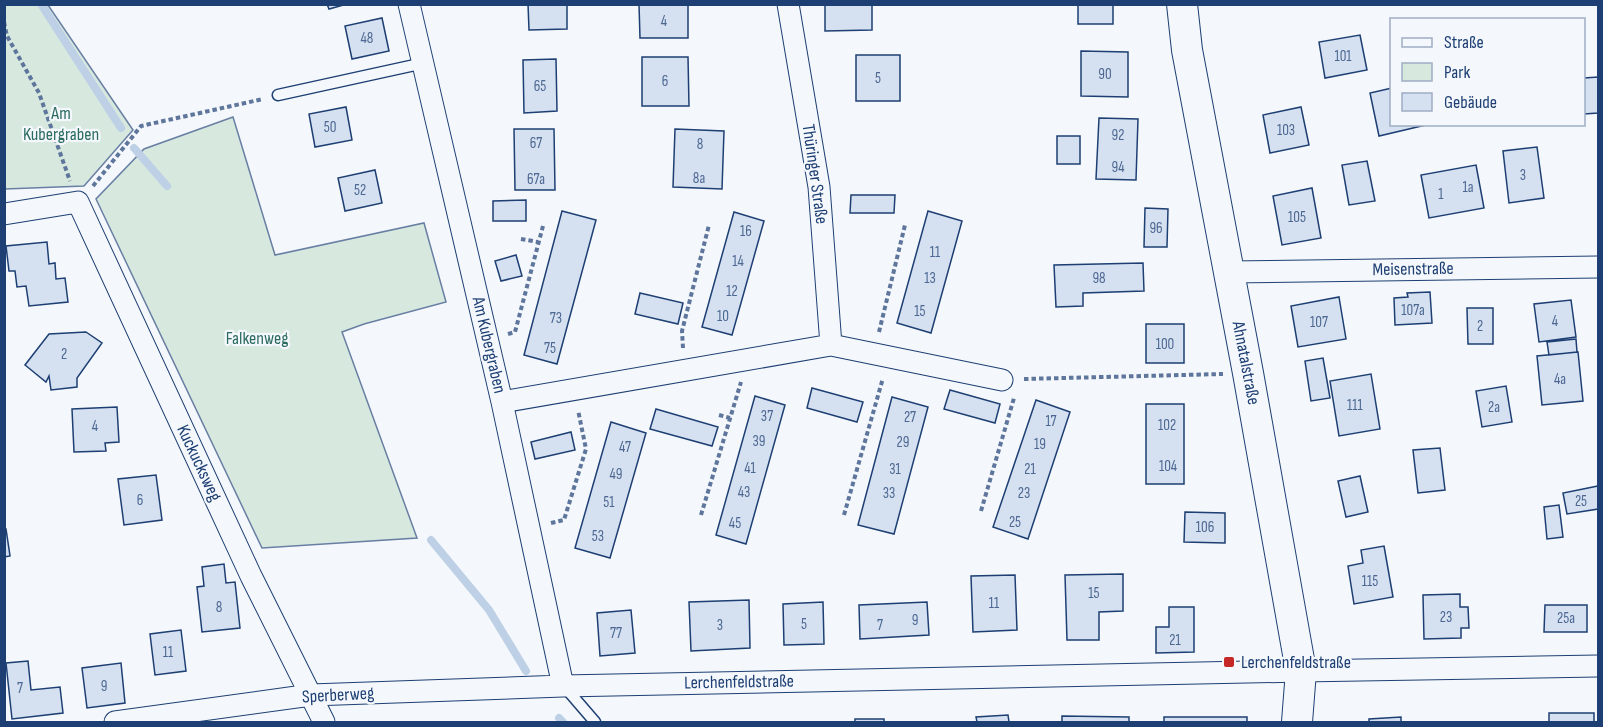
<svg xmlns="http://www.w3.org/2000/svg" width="1603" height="727" font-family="'Sofia Sans Condensed',sans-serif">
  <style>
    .green { fill: #d7e8df; stroke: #687fa3; stroke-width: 1.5 }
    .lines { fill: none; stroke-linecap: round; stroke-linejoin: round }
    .stream { stroke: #bed0e5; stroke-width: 8 }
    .building { fill: #d5e0f0; stroke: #1d3f73; stroke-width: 1.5 }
    .lane-casing { stroke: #1d3f73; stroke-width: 13 }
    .street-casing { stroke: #1d3f73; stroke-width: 23 }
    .secondary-casing { stroke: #1d3f73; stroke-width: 32 }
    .path { stroke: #5e769c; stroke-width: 4; stroke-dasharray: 4.5 3; stroke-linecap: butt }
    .lane { stroke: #f4f7fb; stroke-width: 10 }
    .street { stroke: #f4f7fb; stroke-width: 21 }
    .secondary { stroke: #f4f7fb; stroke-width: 30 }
    .poi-dot { fill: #c62828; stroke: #f4f7fb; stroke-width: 2 }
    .labels { text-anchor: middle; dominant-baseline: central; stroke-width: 4.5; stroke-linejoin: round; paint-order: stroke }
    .number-label { font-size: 15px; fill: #4b6792 }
    .park-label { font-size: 18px; fill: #2c6c60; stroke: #f4f7fb }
    .street-label { font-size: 18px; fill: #1d3f73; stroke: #f4f7fb }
    .poi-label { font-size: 18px; fill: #1d3f73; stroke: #f4f7fb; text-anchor: start }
  </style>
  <rect width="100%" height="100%" fill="#f4f7fb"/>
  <path class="green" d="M 4,5 L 48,5 L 133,130 L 84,186 L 5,189 Z
    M 233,117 L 275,255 L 424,223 L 446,302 L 364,324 L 342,332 L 417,538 L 262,548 L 96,199 L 144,149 Z"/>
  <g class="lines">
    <path class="stream" d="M 41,4 L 121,128
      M 134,148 L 167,186
      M 431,540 L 489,610 L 526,671
      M 559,718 L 563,722"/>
  </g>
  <path class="building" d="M 327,4 L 347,4 L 329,9 Z
    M 528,4 L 567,4 L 567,29 L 529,30 Z
    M 639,4 L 688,4 L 688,38 L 640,38 Z
    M 825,4 L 872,4 L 872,30 L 825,31 Z
    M 1078,4 L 1113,4 L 1113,24 L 1078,24 Z
    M 382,18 L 389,51 L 352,59 L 345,26 Z
    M 1360,35 L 1367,70 L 1325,78 L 1319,42 Z
    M 1081,51 L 1128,52 L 1128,97 L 1081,96 Z
    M 856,55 L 900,55 L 900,101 L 856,101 Z
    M 642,57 L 688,57 L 689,106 L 642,106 Z
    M 556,59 L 557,111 L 524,113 L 523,60 Z
    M 1598,77 L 1598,113 L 1584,114 L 1584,78 Z
    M 1392,88 L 1392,124 L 1430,124 L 1379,136 L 1370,93 Z
    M 346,107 L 352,140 L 315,147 L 309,114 Z
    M 1301,107 L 1309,145 L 1270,153 L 1263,115 Z
    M 1099,118 L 1138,119 L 1136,180 L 1096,179 Z
    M 514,129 L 554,129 L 555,190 L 515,190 Z
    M 675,129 L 724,131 L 722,189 L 673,187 Z
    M 1057,136 L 1080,136 L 1080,164 L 1057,164 Z
    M 1537,147 L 1544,198 L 1509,203 L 1503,151 Z
    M 1367,161 L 1375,201 L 1349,205 L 1342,165 Z
    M 1476,165 L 1484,208 L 1429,218 L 1421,175 Z
    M 375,170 L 382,203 L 345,211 L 338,178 Z
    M 1312,188 L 1321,238 L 1282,245 L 1273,196 Z
    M 851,195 L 895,195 L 894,213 L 850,213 Z
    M 526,200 L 526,221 L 493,221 L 493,201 Z
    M 1145,208 L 1168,209 L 1167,247 L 1144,247 Z
    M 562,211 L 596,220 L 557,364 L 524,355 Z
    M 928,211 L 962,221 L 931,333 L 897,323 Z
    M 734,212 L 764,221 L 732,335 L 702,327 Z
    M 47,242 L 49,264 L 55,263 L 56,279 L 65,278 L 68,302 L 29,306 L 26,286 L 17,287 L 15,271 L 9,271 L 6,246 Z
    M 516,255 L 522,276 L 501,281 L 495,261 Z
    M 1143,263 L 1144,291 L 1083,293 L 1083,306 L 1056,307 L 1054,265 Z
    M 1430,292 L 1432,323 L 1395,325 L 1394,298 L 1408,297 L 1407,293 Z
    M 640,293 L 683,303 L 678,324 L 635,314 Z
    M 1339,297 L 1346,339 L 1298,347 L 1291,306 Z
    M 1571,300 L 1576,337 L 1539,342 L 1534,304 Z
    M 1467,308 L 1493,308 L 1493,344 L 1468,344 Z
    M 1146,324 L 1184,324 L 1184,363 L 1146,363 Z
    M 86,332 L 102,343 L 77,378 L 77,387 L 51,390 L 49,376 L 46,382 L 25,365 L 49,334 Z
    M 1576,339 L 1577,352 L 1549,355 L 1547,342 Z
    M 1578,352 L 1583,401 L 1542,405 L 1537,356 Z
    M 1323,358 L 1330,398 L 1311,401 L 1305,361 Z
    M 1371,374 L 1380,429 L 1339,436 L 1330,381 Z
    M 1506,386 L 1512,422 L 1482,427 L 1476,391 Z
    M 812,388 L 863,402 L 857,422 L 807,408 Z
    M 950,390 L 1000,404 L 995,423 L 944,409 Z
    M 755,396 L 785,405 L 746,544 L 716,535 Z
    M 892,397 L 928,407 L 894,534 L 858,525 Z
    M 1036,400 L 1070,412 L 1028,539 L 993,527 Z
    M 1146,404 L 1184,404 L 1184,484 L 1146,484 Z
    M 117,407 L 119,442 L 105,443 L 106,451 L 74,452 L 72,409 Z
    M 656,409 L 718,427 L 712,446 L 650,429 Z
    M 611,422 L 646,433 L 610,558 L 575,548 Z
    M 571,432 L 575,450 L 535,459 L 531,442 Z
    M 1440,448 L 1445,490 L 1418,493 L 1413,450 Z
    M 156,475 L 162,520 L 124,525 L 118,479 Z
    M 1360,476 L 1368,512 L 1346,517 L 1338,481 Z
    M 1598,486 L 1598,509 L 1567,514 L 1563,493 Z
    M 1559,505 L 1563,537 L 1547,539 L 1544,507 Z
    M 1185,512 L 1225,513 L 1225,543 L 1184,542 Z
    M 4,529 L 6,529 L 10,556 L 4,557 Z
    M 1384,546 L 1393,597 L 1354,604 L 1348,566 L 1363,563 L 1361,550 Z
    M 224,564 L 226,583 L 235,582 L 240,628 L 202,632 L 197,587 L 204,586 L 202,567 Z
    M 1123,574 L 1123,611 L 1099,612 L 1099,640 L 1067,640 L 1065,575 Z
    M 1015,575 L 1017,630 L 973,632 L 971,576 Z
    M 1460,594 L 1460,607 L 1468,607 L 1469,628 L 1461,628 L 1461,638 L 1424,639 L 1423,595 Z
    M 749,600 L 750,648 L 691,651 L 689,602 Z
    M 823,602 L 824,644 L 784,645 L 783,604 Z
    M 927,602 L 929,635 L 860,639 L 859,605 Z
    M 1545,605 L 1587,605 L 1587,632 L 1544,632 Z
    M 1169,607 L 1194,607 L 1194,652 L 1156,653 L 1156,627 L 1169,627 Z
    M 631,610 L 635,653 L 600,656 L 597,613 Z
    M 181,630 L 186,671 L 155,675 L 150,634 Z
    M 28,661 L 31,690 L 60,687 L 63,713 L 12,719 L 6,663 Z
    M 121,663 L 125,703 L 87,708 L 82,668 Z
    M 1549,713 L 1594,713 L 1594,722 L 1549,722 Z
    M 1008,715 L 1009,722 L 977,722 L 976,717 Z
    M 1062,716 L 1129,717 L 1129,722 L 1062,722 Z
    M 1164,717 L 1247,717 L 1247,722 L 1164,722 Z
    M 1401,717 L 1401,722 L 1369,722 L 1369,719 Z
    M 855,719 L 884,719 L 884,722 L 855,722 Z"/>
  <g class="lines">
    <defs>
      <path id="lane" d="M 278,95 L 424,63
        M 564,686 L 595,722"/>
      <path id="street" d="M 409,4 L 502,402 L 563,686
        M 4,214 L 78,202 L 251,576 L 324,722
        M 1228,272 L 1598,267
        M 831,345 L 1002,380
        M 502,402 L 831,345 L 819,187 L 788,4
        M 115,722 L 311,695 L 563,686 L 1301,671 L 1598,666"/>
      <path id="secondary" d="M 1182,4 L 1187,50 L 1248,373 L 1301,671 L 1297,722"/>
    </defs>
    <use href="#lane" class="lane-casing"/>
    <use href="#street" class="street-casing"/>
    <use href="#secondary" class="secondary-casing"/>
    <path class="path" d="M 4,22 L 7,36 L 39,93 L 70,181
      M 93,186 L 141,126 L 263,99
      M 521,239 L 538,242
      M 879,332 L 905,225
      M 508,334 L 515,332 L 543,226
      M 683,348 L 682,331 L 709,225
      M 1024,379 L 1223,374
      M 719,415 L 730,418
      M 981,511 L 1014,398
      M 701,515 L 741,382
      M 844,515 L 883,378
      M 551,523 L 564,520 L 586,449 L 578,410"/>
    <use href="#lane" class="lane"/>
    <use href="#street" class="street"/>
    <use href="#secondary" class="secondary"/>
  </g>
  <rect class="poi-dot" x="1223" y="656" width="12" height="12" rx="3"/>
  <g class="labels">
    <g class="number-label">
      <text x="664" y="21">4</text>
      <text x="367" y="38">48</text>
      <text x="1343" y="56">101</text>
      <text x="1105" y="74">90</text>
      <text x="878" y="78">5</text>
      <text x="665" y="81">6</text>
      <text x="540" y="86">65</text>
      <text x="330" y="127">50</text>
      <text x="1286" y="130">103</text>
      <text x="1118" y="135">92</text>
      <text x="536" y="143">67</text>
      <text x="700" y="144">8</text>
      <text x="1118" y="167">94</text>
      <text x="1523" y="175">3</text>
      <text x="699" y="178">8a</text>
      <text x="536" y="179">67a</text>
      <text x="1468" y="187">1a</text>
      <text x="360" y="190">52</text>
      <text x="1441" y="194">1</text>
      <text x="1297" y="217">105</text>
      <text x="1156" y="228">96</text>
      <text x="746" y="231">16</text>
      <text x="935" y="252">11</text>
      <text x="738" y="261">14</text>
      <text x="930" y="278">13</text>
      <text x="1099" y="278">98</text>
      <text x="732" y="291">12</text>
      <text x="1413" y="310">107a</text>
      <text x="920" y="311">15</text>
      <text x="723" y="316">10</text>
      <text x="556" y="318">73</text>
      <text x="1555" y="321">4</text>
      <text x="1319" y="322">107</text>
      <text x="1480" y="326">2</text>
      <text x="1165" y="344">100</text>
      <text x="550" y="348">75</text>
      <text x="64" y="354">2</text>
      <text x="1560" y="379">4a</text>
      <text x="1355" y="405">111</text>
      <text x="1494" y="407">2a</text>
      <text x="767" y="416">37</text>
      <text x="910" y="417">27</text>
      <text x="1051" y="421">17</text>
      <text x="1167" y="425">102</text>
      <text x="95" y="426">4</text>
      <text x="759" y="441">39</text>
      <text x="903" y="442">29</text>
      <text x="1040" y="444">19</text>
      <text x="625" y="447">47</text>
      <text x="1168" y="466">104</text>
      <text x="750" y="468">41</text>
      <text x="895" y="469">31</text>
      <text x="1030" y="469">21</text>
      <text x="616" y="474">49</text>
      <text x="744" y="492">43</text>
      <text x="889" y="493">33</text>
      <text x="1024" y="493">23</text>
      <text x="140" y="500">6</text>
      <text x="1581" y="501">25</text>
      <text x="609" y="502">51</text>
      <text x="1015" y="522">25</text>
      <text x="735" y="523">45</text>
      <text x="1205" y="527">106</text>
      <text x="598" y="536">53</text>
      <text x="1370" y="581">115</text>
      <text x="1094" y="593">15</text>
      <text x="994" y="603">11</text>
      <text x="219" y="607">8</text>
      <text x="1446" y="617">23</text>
      <text x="1566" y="618">25a</text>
      <text x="915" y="620">9</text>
      <text x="804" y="624">5</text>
      <text x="720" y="625">3</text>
      <text x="880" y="625">7</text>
      <text x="616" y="633">77</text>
      <text x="1175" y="640">21</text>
      <text x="168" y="652">11</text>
      <text x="104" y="686">9</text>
      <text x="20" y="688">7</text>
    </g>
    <g class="park-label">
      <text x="61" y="113">Am<tspan x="61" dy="21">Kubergraben</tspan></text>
      <text x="257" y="338">Falkenweg</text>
    </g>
    <g class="street-label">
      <text transform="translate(815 174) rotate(82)">Thüringer Straße</text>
      <text transform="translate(1413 269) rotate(-1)">Meisenstraße</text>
      <text transform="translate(489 345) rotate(77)">Am Kubergraben</text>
      <text transform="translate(1246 363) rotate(79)">Ahnatalstraße</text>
      <text transform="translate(199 463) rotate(65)">Kuckucksweg</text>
      <text transform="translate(739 682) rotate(-1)">Lerchenfeldstraße</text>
      <text transform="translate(338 695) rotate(-3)">Sperberweg</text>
    </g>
    <g class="poi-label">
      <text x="1241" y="662">Lerchenfeldstraße</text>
    </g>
  </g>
  <rect width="1603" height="727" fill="none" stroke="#1d3f73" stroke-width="12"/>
  <rect x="1390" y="18" width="195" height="108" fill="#f4f7fb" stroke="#9eadc5" stroke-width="1.5"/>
  <rect x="1402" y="38" width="30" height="9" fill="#f4f7fb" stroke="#9eadc5" stroke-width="1.5"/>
  <text x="1444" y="48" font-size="18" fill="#1d3f73">Straße</text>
  <rect x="1402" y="63" width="30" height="18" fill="#d7e8df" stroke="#9eadc5" stroke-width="1.5"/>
  <text x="1444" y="78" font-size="18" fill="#1d3f73">Park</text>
  <rect x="1402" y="93" width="30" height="18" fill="#d5e0f0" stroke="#9eadc5" stroke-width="1.5"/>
  <text x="1444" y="108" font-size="18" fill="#1d3f73">Gebäude</text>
</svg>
